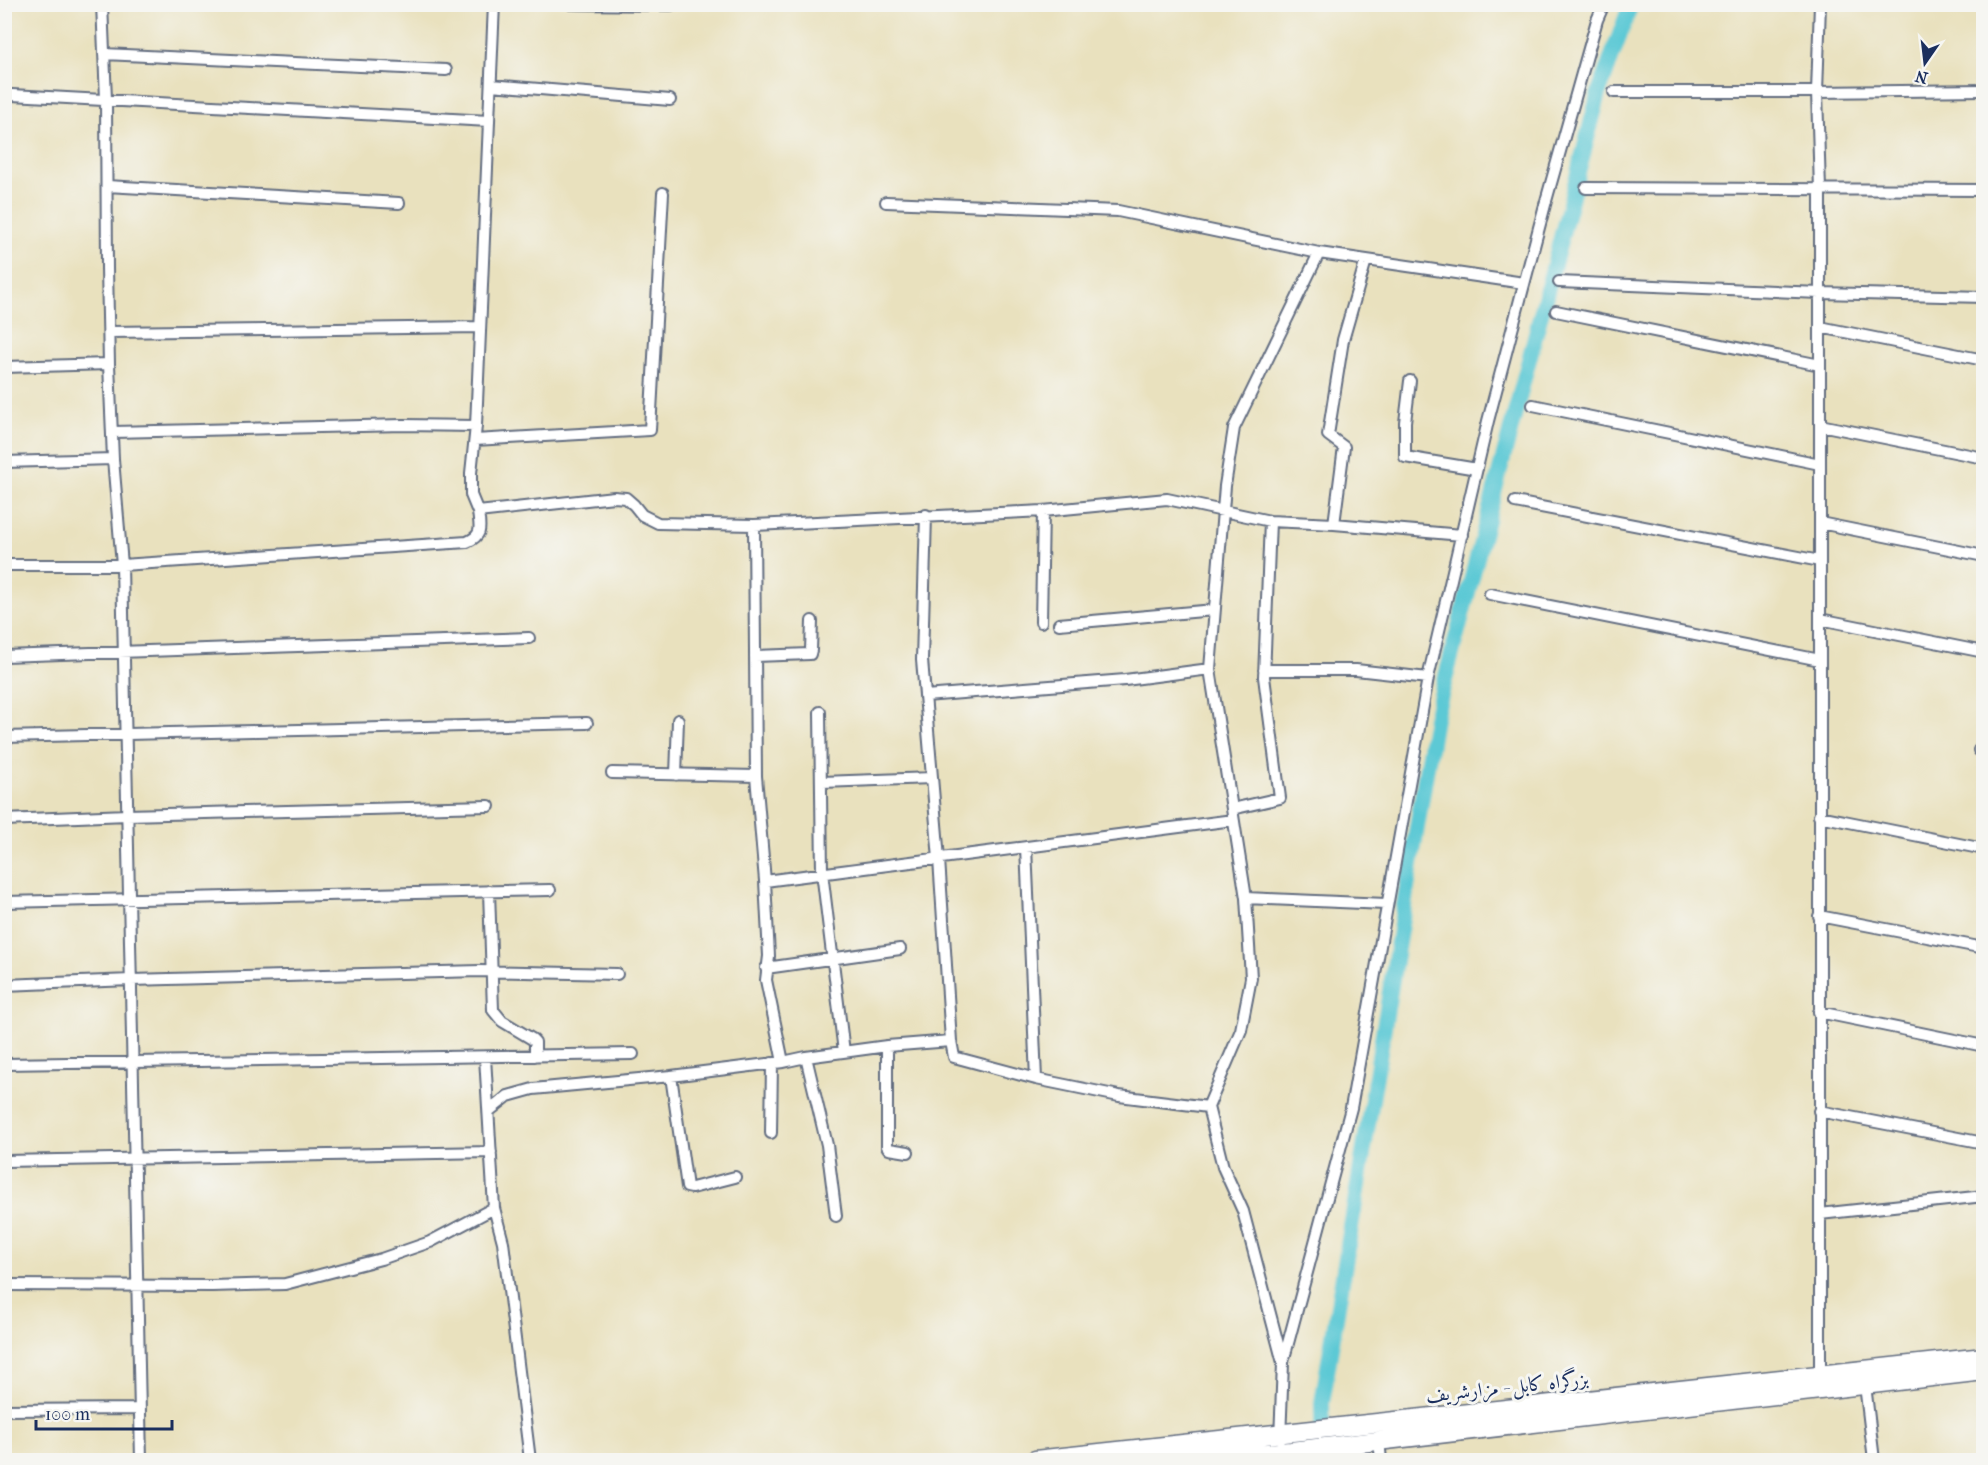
<svg xmlns="http://www.w3.org/2000/svg" width="1988" height="1465" font-family="'IM FELL French Canon',Amiri,serif">
  <style>
    .lines { fill: none; stroke-linecap: round; stroke-linejoin: round }
    .river { stroke: #5dc9d5; stroke-width: 16 }
    .minor-casing { stroke: #636d80; stroke-width: 14 }
    .trunk-casing { stroke: #636d80; stroke-width: 21 }
    .minor { stroke: #fff; stroke-width: 10 }
    .trunk { stroke: #fff; stroke-width: 18 }
    .labels { text-anchor: middle; dominant-baseline: central; stroke-width: 6; stroke-linejoin: round; paint-order: stroke }
    .street-label { font-size: 20px; fill: #1b2f5e; stroke: #f6f6f2 }
  </style>
  <rect width="100%" height="100%" fill="#f6f6f2"/>
  <filter id="ink" filterUnits="userSpaceOnUse"><feTurbulence type="fractalNoise" baseFrequency=".0167" numOctaves="2"/><feDisplacementMap in="SourceGraphic" scale="12" xChannelSelector="R" yChannelSelector="G"/><feConvolveMatrix kernelMatrix="1 2 1 2 8 2 1 2 1" color-interpolation-filters="sRGB"/></filter>
  <filter id="wash" filterUnits="userSpaceOnUse"><feTurbulence type="fractalNoise" baseFrequency=".008" numOctaves="4" result="noise"/><feDisplacementMap in="SourceGraphic" scale="24" xChannelSelector="R" yChannelSelector="G"/><feGaussianBlur stdDeviation="1.35" result="paint"/><feColorMatrix in="noise" values="0 0 0 0 0 0 0 0 0 0 0 0 0 0 0 0 0 1.4 0 .05"/><feComposite in="paint" operator="in"/></filter>
  <g filter="url(#wash)">
    <rect width="100%" height="100%" fill="#e9e1be"/>
    <g class="lines">
      <path class="river" d="M 1323,1460 L 1322,1403 L 1435,718 L 1600,89 L 1631,4"/>
    </g>
  </g>
  <g filter="url(#ink)">
    <g class="lines">
      <defs>
        <path id="minor" d="M 102,4 L 106,99 L 107,268 L 109,364 L 113,459 L 122,565 L 141,1460
          M 571,4 L 671,5
          M 104,54 L 446,70
          M 491,85 L 670,100
          M 1614,92 L 1817,92 L 1984,90
          M 12,95 L 489,121
          M 107,186 L 399,203
          M 1586,188 L 1984,190
          M 886,202 L 1118,211 L 1319,253
          M 1559,282 L 1820,293 L 1984,297
          M 1556,311 L 1820,365
          M 1820,327 L 1984,360
          M 110,332 L 480,327
          M 4,367 L 109,364
          M 1410,381 L 1405,422 L 1405,457 L 1477,469
          M 1533,405 L 1820,464
          M 1820,425 L 1984,458
          M 113,432 L 403,425 L 476,426
          M 475,440 L 650,430 L 663,193
          M 4,462 L 113,459
          M 1515,502 L 1820,561
          M 478,512 L 471,495 L 471,473 L 476,426 L 494,4
          M 926,515 L 922,660 L 939,859 L 951,1041 L 954,1057 L 1036,1079 L 1119,1096 L 1208,1107
          M 1820,523 L 1984,556
          M 1334,524 L 1344,447 L 1328,435 L 1343,340 L 1366,260
          M 754,525 L 756,776 L 765,881 L 769,956 L 766,980 L 783,1062
          M 4,565 L 122,565 L 467,542 C 483,535 480,528 478,512 L 614,497 L 626,498 L 634,505 L 642,515 L 658,523 L 754,525 L 1043,511 L 1167,499 L 1270,521 L 1334,524 L 1462,535
          M 1490,594 L 1820,660
          M 1820,619 L 1984,652
          M 1041,622 L 1043,511
          M 1059,624 L 1214,610
          M 4,656 L 529,638
          M 755,656 L 810,654 L 811,650 L 812,621
          M 1264,670 L 1356,670 L 1428,678
          M 925,696 L 1125,680 L 1210,669
          M 820,712 L 822,872 L 844,1052
          M 4,737 L 587,723
          M 1979,750 L 1984,751
          M 612,773 L 756,776
          M 676,775 L 678,720
          M 822,782 L 932,778
          M 1232,809 L 1280,798 L 1264,677 L 1270,521
          M 1819,816 L 1984,849
          M 4,820 L 127,815 L 489,806
          M 1026,847 L 1036,1079
          M 765,881 L 1233,820
          M 489,891 L 493,1010 L 502,1021 L 532,1039 L 535,1042 L 535,1056
          M 1246,898 L 1386,904
          M 4,902 L 550,890
          M 1819,916 L 1984,948
          M 766,968 L 900,949
          M 4,985 L 131,980 L 480,971 L 617,974
          M 1819,1012 L 1984,1046
          M 887,1046 L 887,1146 L 889,1149 L 908,1152
          M 485,1057 L 494,1208 L 503,1242 L 530,1460
          M 806,1057 L 827,1145 L 836,1216
          M 4,1064 L 633,1054
          M 671,1076 L 687,1187 L 692,1188 L 735,1177
          M 489,1111 L 508,1096 L 533,1089 L 671,1076 L 783,1062 L 806,1057 L 887,1046 L 951,1041
          M 1819,1111 L 1984,1143
          M 771,1133 L 772,1063
          M 4,1161 L 491,1152
          M 1820,1214 L 1984,1196
          M 4,1285 L 212,1286 L 285,1284 L 381,1259 L 430,1242 L 494,1208
          M 1283,1362 L 1351,1108 L 1428,678 L 1488,421 L 1546,201 L 1597,20 L 1604,4
          M 1820,1378 L 1820,190 L 1817,92 L 1820,4
          M 1865,1385 L 1874,1460
          M 4,1410 L 139,1409
          M 1280,1439 L 1283,1363 L 1243,1211 L 1223,1167 L 1208,1107 L 1241,1030 L 1251,978 L 1246,898 L 1210,669 L 1225,486 L 1234,428 L 1319,253 L 1524,283
          M 1379,1440 L 1381,1460"/>
        <path id="trunk" d="M 1035,1460 L 1984,1357
          M 1178,1460 L 1291,1451 L 1984,1371"/>
      </defs>
      <use href="#minor" class="minor-casing"/>
      <use href="#trunk" class="trunk-casing"/>
      <use href="#minor" class="minor"/>
      <use href="#trunk" class="trunk"/>
    </g>
  </g>
  <g class="labels">
    <g class="street-label">
      <text transform="translate(1507 1387) rotate(-6)">بزرگراه کابل - مزارشریف</text>
    </g>
  </g>
  <rect width="1988" height="1465" fill="none" stroke="#f6f6f2" stroke-width="24"/>
  <g transform="translate(1925 63) rotate(194)" stroke="#f6f6f2" stroke-width="4.5" paint-order="stroke">
  <path d="M0-4.5L10 22L0 15L-10 22Z" fill="#1b2f5e"/>
  <text y="-9" font-size="16" font-weight="bold" text-anchor="middle" fill="#1b2f5e">N</text>
  </g>
  <path d="M36 1420v9h136v-9" fill="none" stroke="#1b2f5e" stroke-width="3"/>
  <text x="45" y="1420" font-size="18" fill="#1b2f5e" stroke="#f6f6f2" stroke-width="4.5" paint-order="stroke">100 m</text>
</svg>
